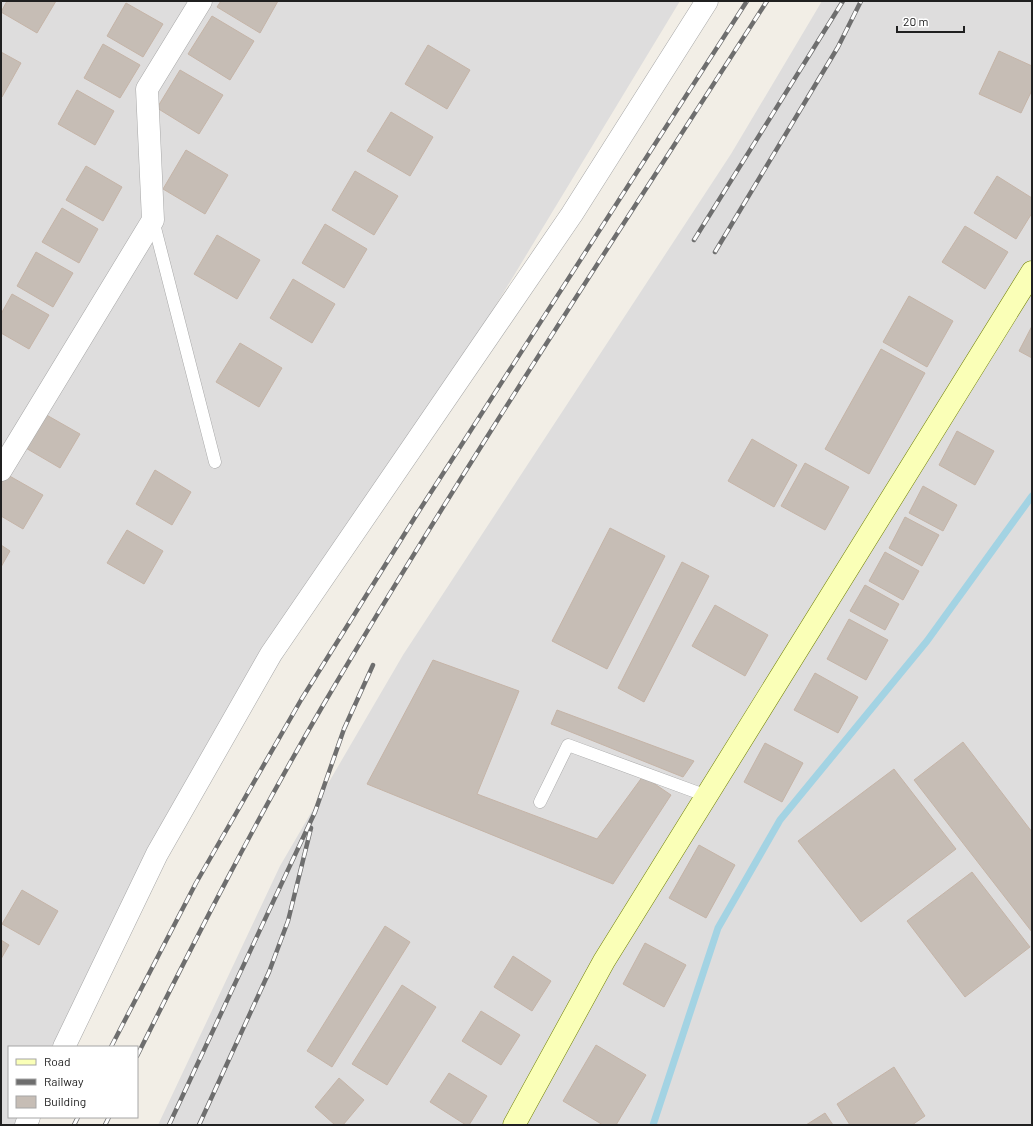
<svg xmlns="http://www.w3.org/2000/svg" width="1033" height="1126" font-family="Barlow,sans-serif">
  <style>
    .residential { fill: #dedddd }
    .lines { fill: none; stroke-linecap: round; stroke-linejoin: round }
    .stream { stroke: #a3d3e3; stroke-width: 7 }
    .building { fill: #c6bdb5; stroke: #c5b4a7 }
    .service-casing { stroke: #a7a7a7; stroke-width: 13 }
    .minor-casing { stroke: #a7a7a7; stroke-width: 23 }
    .secondary-casing { stroke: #6f7f00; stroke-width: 23 }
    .service { stroke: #fff; stroke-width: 12 }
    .minor { stroke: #fff; stroke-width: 22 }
    .secondary { stroke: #faffb7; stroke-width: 22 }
    .rail-casing { stroke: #6e6e6e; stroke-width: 4.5 }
    .rail { stroke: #fff; stroke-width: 3; stroke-dasharray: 9; stroke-linecap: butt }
  </style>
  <rect width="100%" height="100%" fill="#f2eee6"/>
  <path class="residential" d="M 1,1 L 680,1 L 200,794 L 66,1047 L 9,1047 L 9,1117 L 34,1117 L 30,1125 L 1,1125 Z
    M 822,1 L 1032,1 L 1032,1125 L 158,1125 L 280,866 L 403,655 L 731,154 Z"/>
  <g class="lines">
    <path class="stream" d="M 653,1125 L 718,928 L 780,820 L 927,641 L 1032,496"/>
  </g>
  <path class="building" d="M 7,1 L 56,1 L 37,33 L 1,12 Z
    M 221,1 L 278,1 L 260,33 L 217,7 Z
    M 126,3 L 163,24 L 143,57 L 107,36 Z
    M 212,16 L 254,41 L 230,80 L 188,54 Z
    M 103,44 L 140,65 L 120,98 L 84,78 Z
    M 428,45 L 470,70 L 447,109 L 405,84 Z
    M 999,51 L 1032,66 L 1032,90 L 1021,113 L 979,94 Z
    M 1,52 L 21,63 L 2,97 L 1,97 Z
    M 180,70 L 223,95 L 199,134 L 157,108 Z
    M 77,90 L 114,111 L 95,145 L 58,124 Z
    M 391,112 L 433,137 L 410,176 L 367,151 Z
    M 186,150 L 228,175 L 205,214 L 163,189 Z
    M 86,166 L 122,187 L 103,221 L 66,200 Z
    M 355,171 L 398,196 L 374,235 L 332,210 Z
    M 997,176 L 1032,198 L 1032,213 L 1016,239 L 974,213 Z
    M 62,208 L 98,229 L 79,263 L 42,242 Z
    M 325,224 L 367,249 L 344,288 L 302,263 Z
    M 965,226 L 1008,252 L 985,289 L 942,262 Z
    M 217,235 L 260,260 L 237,299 L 194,274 Z
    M 36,252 L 73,273 L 53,307 L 17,286 Z
    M 293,279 L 335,304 L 312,343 L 270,318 Z
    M 12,294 L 49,315 L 29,349 L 1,333 L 1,314 Z
    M 909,296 L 953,321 L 927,367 L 883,342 Z
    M 1032,326 L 1032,358 L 1019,351 Z
    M 240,343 L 282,368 L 259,407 L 216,382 Z
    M 881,349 L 925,373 L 869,474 L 825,449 Z
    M 43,413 L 80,434 L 60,468 L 24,447 Z
    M 957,431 L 994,451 L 975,485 L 939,465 Z
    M 752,439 L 797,465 L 774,507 L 728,481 Z
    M 805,463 L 849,487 L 825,530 L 781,506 Z
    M 155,470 L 191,492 L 172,525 L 136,504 Z
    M 6,474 L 43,495 L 23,529 L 1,516 L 1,483 Z
    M 923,486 L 957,505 L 943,531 L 909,513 Z
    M 905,517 L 939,535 L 922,566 L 889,548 Z
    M 610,528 L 665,556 L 607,669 L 552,641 Z
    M 127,530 L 163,551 L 144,584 L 107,563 Z
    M 1,545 L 10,551 L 1,567 Z
    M 885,552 L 919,571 L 903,600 L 869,581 Z
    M 682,562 L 709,576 L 644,702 L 618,688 Z
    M 865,585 L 899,604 L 885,630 L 850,611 Z
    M 715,605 L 768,635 L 745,676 L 692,646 Z
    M 849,619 L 888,640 L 866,680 L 827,659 Z
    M 433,660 L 519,691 L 477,794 L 597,839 L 643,776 L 671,795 L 613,884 L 367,784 Z
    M 815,673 L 858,697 L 838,733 L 794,710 Z
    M 557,710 L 694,761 L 683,777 L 551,724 Z
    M 963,742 L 1032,832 L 1032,932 L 914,780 Z
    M 765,743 L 803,763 L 782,802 L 744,782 Z
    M 894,769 L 956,849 L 861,922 L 798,841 Z
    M 699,845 L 735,865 L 706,918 L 669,898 Z
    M 972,872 L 1030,947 L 965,997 L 907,921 Z
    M 22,890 L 58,911 L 39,945 L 2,924 Z
    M 385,926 L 410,942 L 332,1067 L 307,1051 Z
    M 1,940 L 9,945 L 1,959 Z
    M 645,943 L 686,965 L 664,1007 L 623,984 Z
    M 513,956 L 551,981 L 532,1011 L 494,987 Z
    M 402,985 L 436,1007 L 387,1085 L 352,1064 Z
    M 481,1011 L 520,1035 L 501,1065 L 462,1041 Z
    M 596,1045 L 646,1075 L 616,1125 L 603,1125 L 563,1101 Z
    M 894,1067 L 925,1116 L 912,1125 L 850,1125 L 837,1104 Z
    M 449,1073 L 487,1096 L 469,1125 L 466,1125 L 430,1102 Z
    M 339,1078 L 364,1100 L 343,1125 L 335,1125 L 315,1107 Z
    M 825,1113 L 833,1125 L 806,1125 Z"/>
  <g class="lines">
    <defs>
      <path id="service" d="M 153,220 L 215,462
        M 540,802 L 568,745 L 707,796"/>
      <path id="minor" d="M 1,470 L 153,220 L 147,89 L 201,1
        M 64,1047 L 157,854 L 271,654 L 572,214 L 707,1
        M 26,1125 L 29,1117"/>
      <path id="secondary" d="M 514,1125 L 604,961 L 1032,272"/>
    </defs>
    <use href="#service" class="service-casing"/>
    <use href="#minor" class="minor-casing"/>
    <use href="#secondary" class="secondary-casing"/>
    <use href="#service" class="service"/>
    <use href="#minor" class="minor"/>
    <use href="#secondary" class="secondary"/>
    <defs>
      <path id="rail" d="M 694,240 L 843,1
        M 715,252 L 838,47 L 861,1
        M 111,1047 L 196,883 L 301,700 L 417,514 L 747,1
        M 137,1056 C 196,938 256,820 322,707 C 463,467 617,235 767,1
        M 74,1125 L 78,1117
        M 105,1125 L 109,1117
        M 169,1125 L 315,812 L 344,729 L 373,665
        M 199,1125 L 269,972 L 288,921 L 311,828"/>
    </defs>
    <use href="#rail" class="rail-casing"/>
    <use href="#rail" class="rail"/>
  </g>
  <rect width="1033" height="1126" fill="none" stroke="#202020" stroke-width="4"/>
  <rect x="8" y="1046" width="130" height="72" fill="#ffffff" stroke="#a6a6a6"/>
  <rect x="16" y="1059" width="20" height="6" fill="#faffb7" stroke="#a6a6a6"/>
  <text x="44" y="1066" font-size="12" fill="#202020">Road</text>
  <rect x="16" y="1079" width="20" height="6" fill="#6e6e6e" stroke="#a6a6a6"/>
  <text x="44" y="1086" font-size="12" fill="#202020">Railway</text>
  <rect x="16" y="1096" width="20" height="12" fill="#c6bdb5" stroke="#a6a6a6"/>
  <text x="44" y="1106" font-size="12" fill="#202020">Building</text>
  <path d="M897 26v6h67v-6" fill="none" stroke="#202020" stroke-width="2"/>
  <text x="903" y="26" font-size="12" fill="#202020" stroke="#ffffff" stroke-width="3" paint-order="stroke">20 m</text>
</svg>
